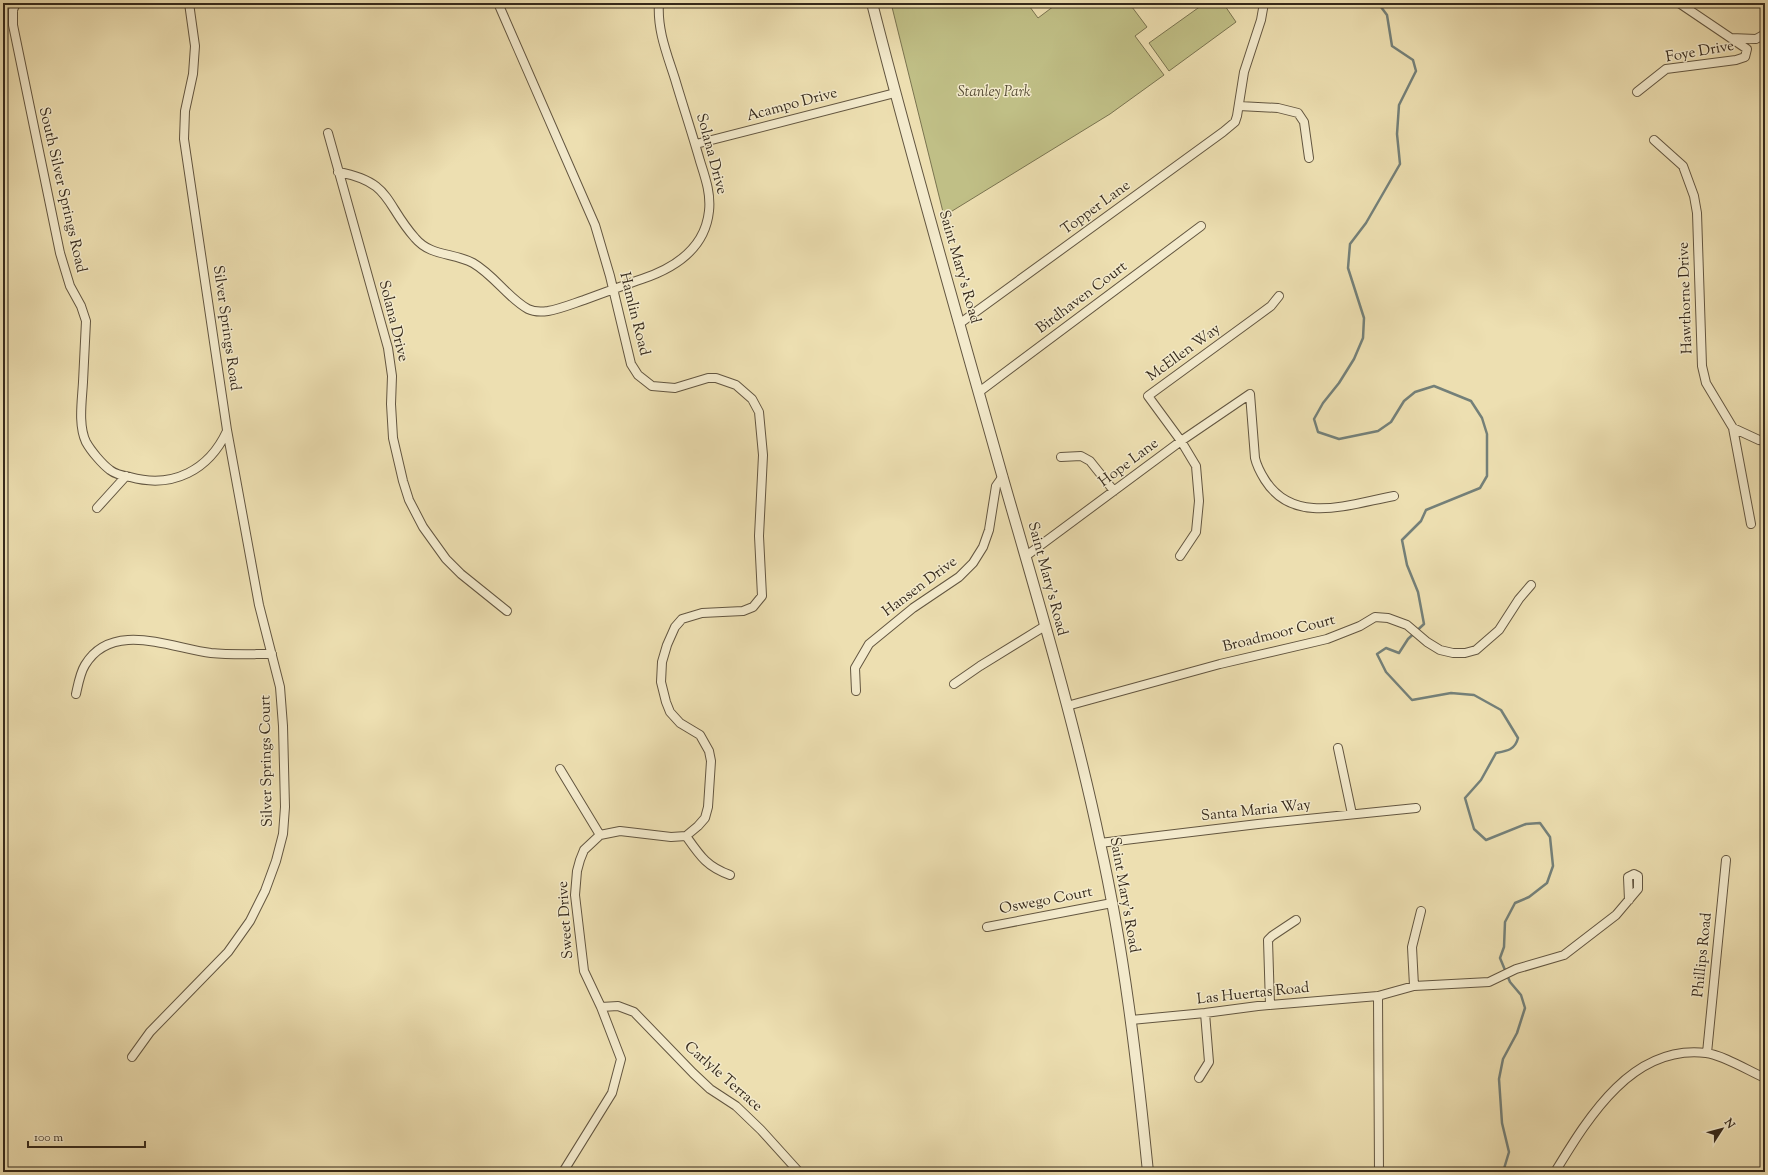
<svg xmlns="http://www.w3.org/2000/svg" width="1768" height="1175" font-family="'Sorts Mill Goudy',serif">
  <style>
    .green { fill: #c0bf86; stroke: #7a7450 }
    .lines { fill: none; stroke-linecap: round; stroke-linejoin: round }
    .stream { stroke: #748079; stroke-width: 2.5 }
    .minor-casing { stroke: #635640; stroke-width: 10 }
    .tertiary-casing { stroke: #635640; stroke-width: 12 }
    .minor { stroke: #f3eacc; stroke-width: 8 }
    .tertiary { stroke: #f3eacc; stroke-width: 10 }
    .labels { text-anchor: middle; dominant-baseline: central; stroke-width: 3; stroke-linejoin: round; paint-order: stroke }
    .street-label { font-size: 15px; fill: #35291b; stroke: #f3eacc }
    .park-label { font-size: 15px; font-style: italic; fill: #584e36; stroke: #f3eacc }
  </style>
  <rect width="100%" height="100%" fill="#eddfb1"/>
  <filter id="stains"><feTurbulence type="fractalNoise" baseFrequency=".005" numOctaves="4"/><feColorMatrix values="0 0 0 0 .2 0 0 0 0 .09 0 0 0 0 .02 0 0 0 .5 -.17"/></filter>
  <radialGradient id="worn" r=".72"><stop offset=".6" stop-color="#630" stop-opacity="0"/><stop offset="1" stop-color="#630" stop-opacity=".3"/></radialGradient>
  <path class="green" d="M 891,3 L 1027,3 L 1038,18 L 1058,3 L 1129,3 L 1147,27 L 1135,36 L 1164,75 L 1110,114 L 944,216 Z
    M 1205,3 L 1223,3 L 1236,22 L 1169,71 L 1149,43 Z"/>
  <g class="lines">
    <path class="stream" d="M 1378,3 L 1387,15 L 1392,46 L 1413,60 L 1416,71 L 1399,105 L 1397,134 L 1400,164 L 1366,223 L 1350,244 L 1348,268 L 1364,318 L 1363,338 L 1354,359 L 1339,383 L 1323,403 L 1314,419 L 1318,432 L 1339,439 L 1378,431 L 1391,422 L 1404,401 L 1415,392 L 1434,386 L 1471,401 L 1482,418 L 1487,434 L 1487,476 L 1480,488 L 1426,510 L 1421,521 L 1402,540 L 1407,565 L 1418,592 L 1424,624 L 1408,639 L 1399,653 L 1386,648 L 1377,654 L 1386,672 L 1412,700 L 1451,693 L 1474,695 L 1501,710 L 1518,738 C 1515,750 1507,751 1496,753 L 1481,780 L 1465,798 L 1474,829 L 1486,840 L 1526,824 L 1540,823 L 1550,837 L 1553,866 L 1547,883 L 1529,897 L 1515,903 L 1505,922 L 1504,947 L 1500,958 L 1510,982 L 1521,995 L 1525,1008 L 1517,1033 L 1503,1059 L 1499,1079 L 1502,1123 L 1509,1152 L 1503,1172"/>
    <defs>
      <path id="minor" d="M 16,3 L 13,10 L 13,25 L 60,253 L 70,286 L 81,306 L 86,321 C 85,342 84,362 83,382 C 82,401 78,425 86,442 C 91,451 102,464 110,470 C 115,474 124,476 130,477 C 173,489 209,470 227,431
        M 498,3 L 595,225 L 610,276 L 631,364 L 638,375 L 652,386 L 675,388 L 708,378 L 716,378 L 736,385 L 752,399 L 759,412 L 763,455 L 759,536 L 762,596 L 753,607 L 743,611 L 702,613 L 682,619 L 675,627 L 667,645 L 662,662 L 661,682 L 666,702 L 670,712 L 680,723 L 700,735 L 709,751 L 711,761 L 708,807 L 705,818 L 698,826 L 686,836 L 671,837 L 620,831 L 600,835 L 584,850 L 580,860 L 577,871 L 575,895 L 584,971 L 601,1007 L 621,1059 L 612,1093 L 563,1172
        M 1731,38 L 1756,39 L 1765,34
        M 1637,92 L 1666,69 L 1736,60 L 1745,57 L 1747,49 L 1679,3
        M 1239,106 L 1278,108 L 1298,113 L 1304,122 L 1309,158
        M 328,133 L 388,348 L 392,376 L 391,404 L 393,438 L 403,481 L 409,500 L 423,527 L 446,559 L 461,574 L 507,611
        M 1654,140 L 1683,166 L 1694,196 L 1697,213 L 1702,366 L 1706,383 L 1733,428 L 1759,440 L 1765,441
        M 696,144 L 895,93
        M 338,172 C 392,182 384,203 415,238 C 431,257 453,252 473,263 C 494,275 509,299 528,309 C 534,312 541,312 548,311 C 560,309 572,304 584,300 C 603,293 622,286 642,279 C 675,268 705,249 709,211 C 711,193 705,177 700,161 C 692,133 683,106 675,79 C 667,54 657,30 659,3
        M 959,324 L 1223,132 L 1235,122 L 1237,116 L 1244,72 L 1261,20 L 1264,3
        M 979,392 L 1201,226
        M 1733,428 L 1751,524
        M 1061,457 L 1081,456 L 1090,461 L 1114,491
        M 97,508 L 126,476
        M 1026,556 L 1181,441 L 1250,394 L 1255,458 C 1257,467 1260,472 1265,480 C 1294,526 1350,504 1394,496
        M 1180,556 L 1196,532 L 1199,501 L 1196,466 L 1181,441 L 1148,396 L 1252,320 L 1271,306 L 1279,296
        M 954,684 L 980,666 L 1045,626
        M 856,691 L 855,668 L 869,644 L 913,608 L 959,577 L 973,563 L 983,547 L 989,530 L 996,486 L 1003,476
        M 76,694 C 78,685 80,673 85,665 C 112,620 171,648 211,653 C 231,655 252,654 272,654
        M 1067,706 L 1220,664 L 1327,639 L 1360,626 L 1375,617 L 1388,618 L 1407,625 L 1427,642 L 1440,650 L 1453,653 L 1465,653 L 1476,650 L 1499,630 L 1519,599 L 1531,585
        M 1338,748 L 1352,814
        M 560,769 L 600,835
        M 686,836 C 700,856 707,867 730,875
        M 1100,843 L 1258,824 L 1416,808
        M 987,927 L 1112,903
        M 1414,986 L 1412,947 L 1421,911
        M 1378,996 L 1379,1172
        M 1270,1005 L 1268,940 L 1272,936 L 1296,920
        M 601,1007 L 618,1006 L 634,1012 L 693,1073 L 710,1089 L 736,1106 L 761,1130 L 799,1172
        M 1131,1020 L 1205,1013 L 1258,1006 L 1378,996 L 1414,986 L 1489,982 L 1516,969 L 1564,955 L 1616,915 L 1638,889 L 1638,876 L 1634,874 L 1628,877 L 1629,900
        M 1707,1053 L 1726,860
        M 132,1057 L 150,1032 L 228,952 L 250,921 L 265,891 L 276,861 L 283,834 L 285,807 L 283,726 L 280,687 L 259,605 L 227,430 L 184,139 L 185,111 L 193,74 L 195,46 L 189,3
        M 1199,1078 L 1209,1062 L 1205,1013
        M 1555,1172 C 1588,1118 1632,1044 1706,1053 C 1723,1055 1749,1071 1765,1078"/>
      <path id="tertiary" d="M 872,3 C 912,161 958,318 1002,475 C 1037,597 1074,719 1100,843 C 1124,951 1137,1062 1148,1172"/>
    </defs>
    <use href="#minor" class="minor-casing"/>
    <use href="#tertiary" class="tertiary-casing"/>
    <use href="#minor" class="minor"/>
    <use href="#tertiary" class="tertiary"/>
  </g>
  <g class="labels">
    <g class="street-label">
      <text transform="translate(1700 52) rotate(-10)">Foye Drive</text>
      <text transform="translate(792 105) rotate(-15)">Acampo Drive</text>
      <text transform="translate(711 154) rotate(75)">Solana Drive</text>
      <text transform="translate(62 190) rotate(77)">South Silver Springs Road</text>
      <text transform="translate(1096 208) rotate(-36)">Topper Lane</text>
      <text transform="translate(959 267) rotate(74)">Saint Mary's Road</text>
      <text transform="translate(1082 298) rotate(-37)">Birdhaven Court</text>
      <text transform="translate(1686 298) rotate(-92)">Hawthorne Drive</text>
      <text transform="translate(634 314) rotate(76)">Hamlin Road</text>
      <text transform="translate(393 321) rotate(76)">Solana Drive</text>
      <text transform="translate(226 328) rotate(82)">Silver Springs Road</text>
      <text transform="translate(1184 353) rotate(-36)">McEllen Way</text>
      <text transform="translate(1129 463) rotate(-37)">Hope Lane</text>
      <text transform="translate(1047 579) rotate(75)">Saint Mary's Road</text>
      <text transform="translate(920 587) rotate(-37)">Hansen Drive</text>
      <text transform="translate(1279 634) rotate(-14)">Broadmoor Court</text>
      <text transform="translate(267 761) rotate(-91)">Silver Springs Court</text>
      <text transform="translate(1256 811) rotate(-6)">Santa Maria Way</text>
      <text transform="translate(1124 895) rotate(80)">Saint Mary's Road</text>
      <text transform="translate(1046 901) rotate(-11)">Oswego Court</text>
      <text transform="translate(566 920) rotate(-94)">Sweet Drive</text>
      <text transform="translate(1703 955) rotate(-84)">Phillips Road</text>
      <text transform="translate(1253 994) rotate(-6)">Las Huertas Road</text>
      <text transform="translate(723 1077) rotate(41)">Carlyle Terrace</text>
    </g>
    <g class="park-label">
      <text x="994" y="92">Stanley Park</text>
    </g>
  </g>
  <rect width="1768" height="1175" fill="none" stroke="#eddfb1" stroke-width="16"/>
  <rect x="4" y="4" width="1760" height="1167" fill="none" stroke="#35291b" stroke-width="2"/>
  <rect x="8" y="8" width="1752" height="1159" fill="none" stroke="#35291b"/>
  <g transform="translate(1722 1129) rotate(54)" stroke="#f3eacc" stroke-width="3" paint-order="stroke">
  <path d="M0-3L7 15L0 10L-7 15Z" fill="#35291b"/>
  <text y="-6" font-size="11" font-weight="bold" text-anchor="middle" fill="#35291b">N</text>
  </g>
  <path d="M28 1141v6h117v-6" fill="none" stroke="#35291b" stroke-width="2"/>
  <text x="34" y="1141" font-size="12" fill="#35291b" stroke="#f3eacc" stroke-width="3" paint-order="stroke">100 m</text>
  <rect width="100%" height="100%" filter="url(#stains)"/>
  <rect width="100%" height="100%" fill="url(#worn)"/>
</svg>
